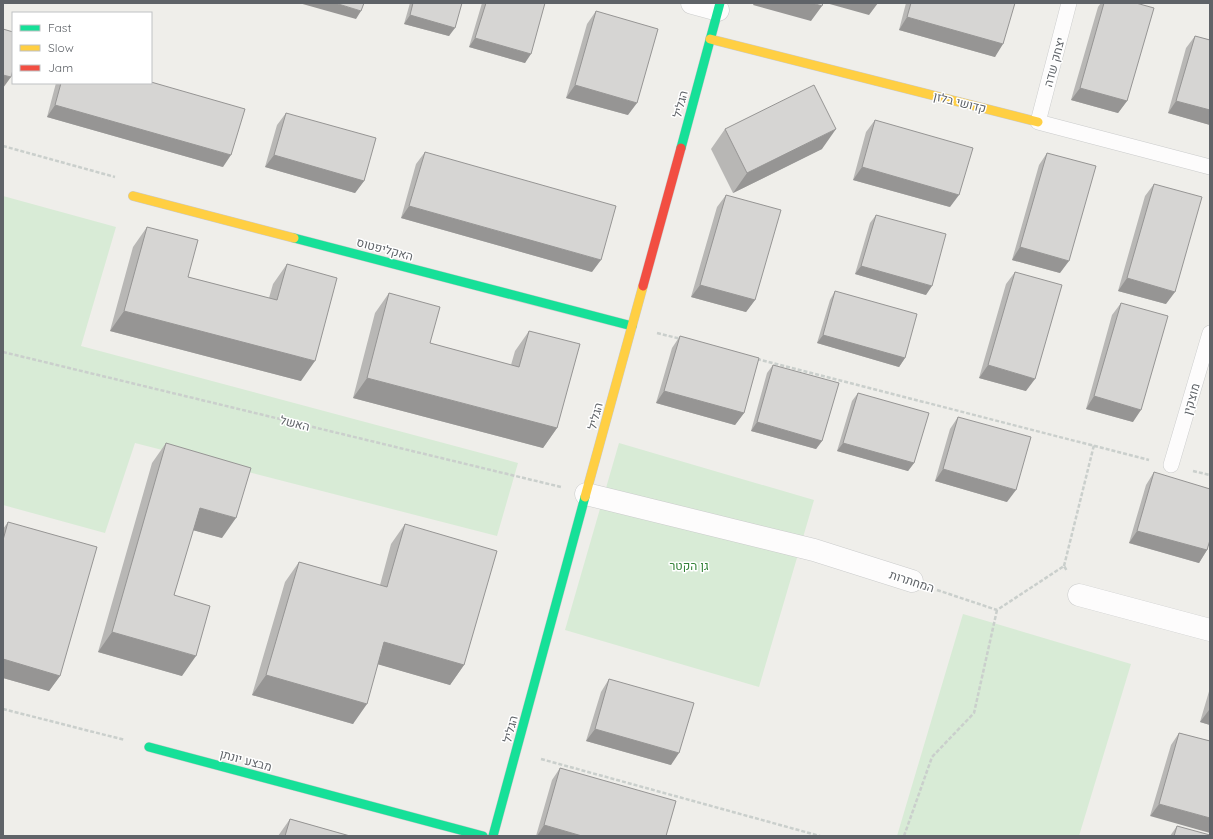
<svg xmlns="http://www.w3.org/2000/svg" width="1213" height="839" font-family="Quicksand,Heebo,sans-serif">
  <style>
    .green { fill: #d8ebd6 }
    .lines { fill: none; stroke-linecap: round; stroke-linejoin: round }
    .lane-casing { stroke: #cbcccc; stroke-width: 16 }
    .street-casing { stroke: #cbcccc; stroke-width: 23 }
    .fast-casing { stroke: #cacacb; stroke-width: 10 }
    .slow-casing { stroke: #cacacb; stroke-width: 10 }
    .jam-casing { stroke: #cacacb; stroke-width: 10 }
    .path { stroke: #cacfcc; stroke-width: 2.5; stroke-dasharray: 4 2; stroke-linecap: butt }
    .lane { stroke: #fdfcfc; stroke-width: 15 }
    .street { stroke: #fdfcfc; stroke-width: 22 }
    .fast { stroke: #16e098; stroke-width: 9 }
    .slow { stroke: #ffcf43; stroke-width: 9 }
    .jam { stroke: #f24e42; stroke-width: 9 }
    .wall { fill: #b8b7b5 }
    .shaded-wall { fill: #969594 }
    .building { fill: #d6d5d3; stroke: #969594 }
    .labels { text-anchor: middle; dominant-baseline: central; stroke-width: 3; stroke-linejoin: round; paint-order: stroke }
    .street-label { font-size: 12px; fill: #5f6368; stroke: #fff }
    .park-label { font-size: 12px; fill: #348238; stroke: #fff }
  </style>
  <rect width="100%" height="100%" fill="#efeeea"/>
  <path class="green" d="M 3,196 L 116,227 L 81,346 L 518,463 L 497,536 L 135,443 L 105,533 L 3,505 Z
    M 619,443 L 814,500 L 759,687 L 565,630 Z
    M 963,614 L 1131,664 L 1079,836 L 897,836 Z"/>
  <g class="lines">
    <defs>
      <path id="lane" d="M 1069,3 L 1038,122 L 1210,167
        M 1171,465 L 1210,333"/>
      <path id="street" d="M 692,3 L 718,10
        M 586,494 L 814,550 L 912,581
        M 1079,595 L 1210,630"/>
      <path id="fast" d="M 681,148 L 720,3
        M 294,238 L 632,326
        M 149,747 L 483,836
        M 493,836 L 585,497"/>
      <path id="slow" d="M 710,39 L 1038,122
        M 133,196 L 294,238
        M 585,497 L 643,286"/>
      <path id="jam" d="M 643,286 L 681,148"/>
    </defs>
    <use href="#lane" class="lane-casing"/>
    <use href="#street" class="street-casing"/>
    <use href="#fast" class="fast-casing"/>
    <use href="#slow" class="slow-casing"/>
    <use href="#jam" class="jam-casing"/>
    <path class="path" d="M 3,146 L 115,177
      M 657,333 L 681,339
      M 3,352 L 561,487
      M 757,359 L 1149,460
      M 1193,471 L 1210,475
      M 1064,566 L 1094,445
      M 937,590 L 997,610 L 1064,566 L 1067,571
      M 3,709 L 125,740
      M 541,759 L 820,836
      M 904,836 L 932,757 L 974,713 L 997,610"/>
    <use href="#lane" class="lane"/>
    <use href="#street" class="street"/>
    <use href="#fast" class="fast"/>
    <use href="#slow" class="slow"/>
    <use href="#jam" class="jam"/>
  </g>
  <path class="wall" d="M 410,3 L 462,3 L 449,36 L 404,24 Z
    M 482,3 L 545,3 L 525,63 L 469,47 Z
    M 906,3 L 1015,3 L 995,57 L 899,30 Z
    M 1101,3 L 1136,3 L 1127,101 L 1118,113 L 1071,100 L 1098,7 Z
    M 596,11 L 628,115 L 566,98 L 587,24 Z
    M 1195,36 L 1210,40 L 1210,125 L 1168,113 L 1186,48 Z
    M 56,83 L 151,83 L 223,167 L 47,117 Z
    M 286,113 L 364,181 L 355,193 L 265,167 L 277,125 Z
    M 875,120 L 950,207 L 853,180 L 866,132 Z
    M 725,129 L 822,149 L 733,193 L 711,149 Z
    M 425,152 L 592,272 L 401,218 L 416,164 Z
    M 1047,153 L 1060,273 L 1012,260 L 1039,165 Z
    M 1154,184 L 1166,304 L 1118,291 L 1145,196 Z
    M 726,195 L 755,300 L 746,312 L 691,297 L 717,207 Z
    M 876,215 L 926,295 L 855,274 L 870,223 Z
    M 147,227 L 188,277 L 269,298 L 273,284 L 287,264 L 301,381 L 110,331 L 133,247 Z
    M 1015,272 L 1026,391 L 979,378 L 1006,284 Z
    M 835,291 L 905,358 L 899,367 L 817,343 L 830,300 Z
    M 389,293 L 430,343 L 511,365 L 515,351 L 529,331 L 557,428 L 543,448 L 353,398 L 375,313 Z
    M 1121,303 L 1133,422 L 1086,409 L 1112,315 Z
    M 680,336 L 744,413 L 735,425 L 656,403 L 672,348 Z
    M 773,365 L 822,441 L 816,449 L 751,431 L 767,373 Z
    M 858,393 L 914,463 L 908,471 L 837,451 L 852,401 Z
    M 958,417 L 1007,502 L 935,481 L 950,429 Z
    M 166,443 L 222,538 L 193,530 L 174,595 L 182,676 L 98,652 L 152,463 Z
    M 1154,472 L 1207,550 L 1199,563 L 1129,543 L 1146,485 Z
    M 8,522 L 60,676 L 49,691 L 3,678 L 3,529 Z
    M 405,524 L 464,665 L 450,685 L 378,664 L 353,724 L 252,695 L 285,582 L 299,562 L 380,585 L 391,544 Z
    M 609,679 L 671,765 L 586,741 L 601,692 Z
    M 1210,688 L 1210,725 L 1200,722 Z
    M 1179,733 L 1210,741 L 1150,816 L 1171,745 Z
    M 560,768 L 666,836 L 536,836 L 552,780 Z
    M 290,819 L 350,836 L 278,836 Z
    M 1177,826 L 1210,836 L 1170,836 Z"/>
  <path class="shaded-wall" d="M 299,3 L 335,3 L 361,11 L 356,19 Z
    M 754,3 L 812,3 L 822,6 L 811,21 L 753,5 Z
    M 826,3 L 878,3 L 869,15 Z
    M 410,15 L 455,28 L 449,36 L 404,24 Z
    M 907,17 L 1003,44 L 995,57 L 899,30 Z
    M 475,38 L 531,54 L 525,63 L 469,47 Z
    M 3,75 L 11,77 L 3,88 Z
    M 575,85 L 637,103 L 628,115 L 566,98 Z
    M 1080,88 L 1127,101 L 1118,113 L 1071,100 Z
    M 1176,101 L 1210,110 L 1210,125 L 1168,113 Z
    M 55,105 L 231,155 L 223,167 L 47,117 Z
    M 836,129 L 822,149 L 733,193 L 747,173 Z
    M 274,155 L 364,181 L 355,193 L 265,167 Z
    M 862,167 L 959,195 L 950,207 L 853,180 Z
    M 409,206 L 601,260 L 592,272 L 401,218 Z
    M 1020,247 L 1069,261 L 1060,273 L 1012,260 Z
    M 861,266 L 932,286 L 926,295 L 855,274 Z
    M 1127,278 L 1175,292 L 1166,304 L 1118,291 Z
    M 700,285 L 755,300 L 746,312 L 691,297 Z
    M 124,311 L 315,361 L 301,381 L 110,331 Z
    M 823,335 L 905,358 L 899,367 L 817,343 Z
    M 988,365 L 1035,379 L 1026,391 L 979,378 Z
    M 367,378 L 557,428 L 543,448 L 353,398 Z
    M 664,391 L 744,413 L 735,425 L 656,403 Z
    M 1094,396 L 1141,410 L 1133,422 L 1086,409 Z
    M 757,422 L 822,441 L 816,449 L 751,431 Z
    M 843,443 L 914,463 L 908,471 L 837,451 Z
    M 943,469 L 1016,490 L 1007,502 L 935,481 Z
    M 200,508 L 236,518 L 222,538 L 185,528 Z
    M 1137,531 L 1207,550 L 1199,563 L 1129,543 Z
    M 112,632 L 196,656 L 182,676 L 98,652 Z
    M 384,642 L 464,665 L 450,685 L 370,662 Z
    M 3,659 L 60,676 L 49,691 L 3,678 Z
    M 266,675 L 367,704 L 353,724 L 252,695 Z
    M 1209,710 L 1210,710 L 1210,725 L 1200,722 Z
    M 595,729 L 679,753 L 671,765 L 586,741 Z
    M 1159,804 L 1210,818 L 1210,833 L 1150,816 Z
    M 544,825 L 582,836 L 537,836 Z"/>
  <path class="building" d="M 335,3 L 364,3 L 361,11 Z
    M 413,3 L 462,3 L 455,28 L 410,15 Z
    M 486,3 L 545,3 L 531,54 L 475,38 Z
    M 812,3 L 823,3 L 822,6 Z
    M 911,3 L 1015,3 L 1003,44 L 907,17 Z
    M 1104,3 L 1136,3 L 1154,8 L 1127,101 L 1080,88 Z
    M 596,11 L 658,29 L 637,103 L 575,85 Z
    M 3,29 L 13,32 L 13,70 L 11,77 L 3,75 Z
    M 1195,36 L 1210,40 L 1210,110 L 1176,101 Z
    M 151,82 L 245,109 L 231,155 L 55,105 L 61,83 L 151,83 Z
    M 814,85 L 836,129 L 747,173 L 725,129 Z
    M 286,113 L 376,138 L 364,181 L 274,155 Z
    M 875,120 L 973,148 L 959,195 L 862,167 Z
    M 425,152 L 616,206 L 601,260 L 409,206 Z
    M 1047,153 L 1096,166 L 1069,261 L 1020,247 Z
    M 1154,184 L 1202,197 L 1175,292 L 1127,278 Z
    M 726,195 L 781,210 L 755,300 L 700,285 Z
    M 876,215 L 946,234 L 932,286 L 861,266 Z
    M 147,227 L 198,240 L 188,277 L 277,300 L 287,264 L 337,278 L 315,361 L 124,311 Z
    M 1015,272 L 1062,285 L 1035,379 L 988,365 Z
    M 835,291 L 917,314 L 905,358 L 823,335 Z
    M 389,293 L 440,307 L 430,343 L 519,367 L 529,331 L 580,344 L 557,428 L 367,378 Z
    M 1121,303 L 1168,316 L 1141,410 L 1094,396 Z
    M 680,336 L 759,358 L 744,413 L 664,391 Z
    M 773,365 L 839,383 L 822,441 L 757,422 Z
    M 858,393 L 929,413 L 914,463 L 843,443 Z
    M 958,417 L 1031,437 L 1016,490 L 943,469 Z
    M 166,443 L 251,468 L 236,518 L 200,508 L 174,595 L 210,606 L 196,656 L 112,632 Z
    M 1154,472 L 1210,489 L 1210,540 L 1207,550 L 1137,531 Z
    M 8,522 L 97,547 L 60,676 L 3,659 L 3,540 Z
    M 405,524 L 497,551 L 464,665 L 384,642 L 367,704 L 266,675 L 299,562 L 387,587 Z
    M 609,679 L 694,703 L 679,753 L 595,729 Z
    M 1179,733 L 1210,741 L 1210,818 L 1159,804 Z
    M 560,768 L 676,801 L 666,836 L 582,836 L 544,825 Z
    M 290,819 L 350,836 L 285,836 Z
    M 1177,826 L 1210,835 L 1210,836 L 1174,836 Z"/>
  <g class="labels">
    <g class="street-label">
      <text transform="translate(1054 62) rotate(-75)">יצחק שדה</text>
      <text transform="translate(960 102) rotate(14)">קדושי בלזן</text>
      <text transform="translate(680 104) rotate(-75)">הגליל</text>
      <text transform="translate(385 249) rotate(15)">האקליפטוס</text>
      <text transform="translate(1191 399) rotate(-74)">מוצקין</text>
      <text transform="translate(595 416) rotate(-75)">הגליל</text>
      <text transform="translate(295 423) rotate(14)">האשל</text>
      <text transform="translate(912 581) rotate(18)">המחתרות</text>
      <text transform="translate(510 729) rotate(-75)">הגליל</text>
      <text transform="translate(246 760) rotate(15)">מבצע יונתן</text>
    </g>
    <g class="park-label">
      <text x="689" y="565">גן הקטר</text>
    </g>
  </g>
  <rect width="1213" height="839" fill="none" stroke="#5f6368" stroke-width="8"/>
  <rect x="12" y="12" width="140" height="72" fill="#ffffff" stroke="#bfc1c3"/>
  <rect x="20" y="25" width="20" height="6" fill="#16e098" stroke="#bfc1c3"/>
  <text x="48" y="32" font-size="12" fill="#5f6368">Fast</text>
  <rect x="20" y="45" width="20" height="6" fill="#ffcf43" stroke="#bfc1c3"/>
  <text x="48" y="52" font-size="12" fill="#5f6368">Slow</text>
  <rect x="20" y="65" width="20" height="6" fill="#f24e42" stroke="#bfc1c3"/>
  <text x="48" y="72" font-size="12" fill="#5f6368">Jam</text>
</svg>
